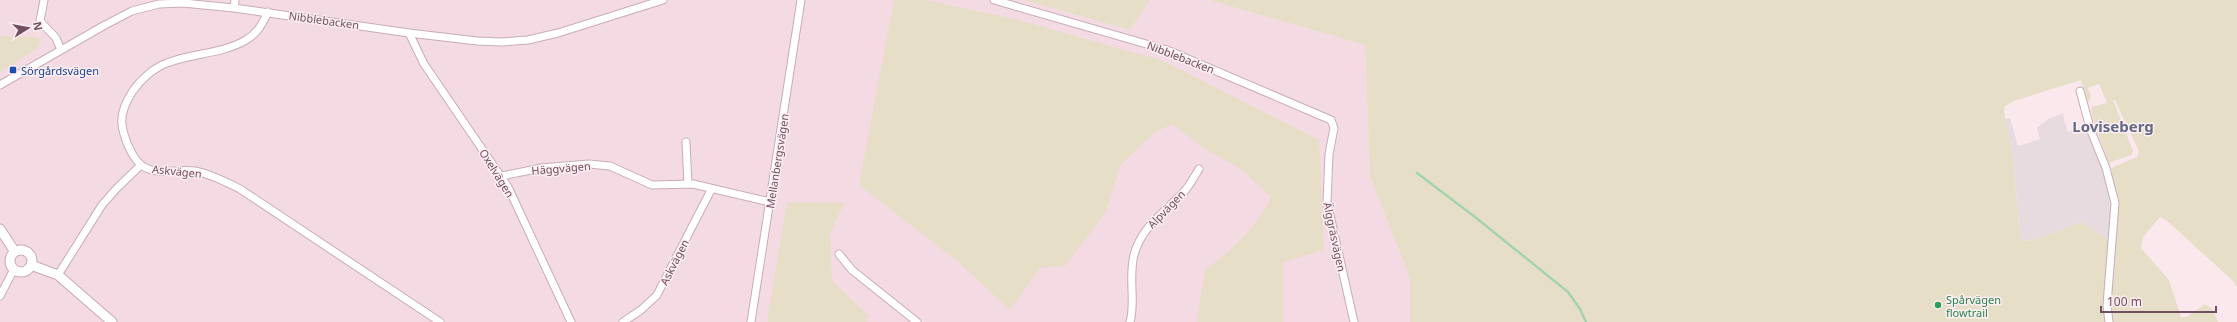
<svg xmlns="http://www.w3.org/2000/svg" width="2237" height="322" font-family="'Noto Sans',sans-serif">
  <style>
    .residential { fill: #f4dae2 }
    .industrial { fill: #e7dbe0 }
    .green { fill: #e7dec8; fill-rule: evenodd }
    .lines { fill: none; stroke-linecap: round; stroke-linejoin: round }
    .stream { stroke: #a5d3b1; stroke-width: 2.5 }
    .street-casing { stroke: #c9acb9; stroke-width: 9 }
    .secondary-casing { stroke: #c9a8b7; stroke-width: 11 }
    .street { stroke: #fff; stroke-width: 7 }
    .secondary { stroke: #fff; stroke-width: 9 }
    .transit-dot { fill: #1a4fb4; stroke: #fdeef2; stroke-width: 1.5 }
    .leisure-dot { fill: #2e9e5b; stroke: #fdeef2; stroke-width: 1.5 }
    .labels { text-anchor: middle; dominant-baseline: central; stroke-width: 3; stroke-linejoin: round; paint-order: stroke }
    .street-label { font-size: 11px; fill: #724e61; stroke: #fdeef2 }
    .transit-label { font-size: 11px; fill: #164399; stroke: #fdeef2; text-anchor: start }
    .leisure-label { font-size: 11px; fill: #27864d; stroke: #fdeef2; text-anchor: start }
    .district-label { font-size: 15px; font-weight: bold; fill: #626a88; stroke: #fdeef2 }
  </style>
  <rect width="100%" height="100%" fill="#fbe8ed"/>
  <path class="residential" d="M 0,0 L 1024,0 L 1130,30 L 1150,0 L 1209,0 L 1365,45 L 1370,177 L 1410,278 L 1410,322 L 0,322 Z"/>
  <path class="industrial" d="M 2064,113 L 2063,116 L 2068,132 L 2081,127 L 2088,128 L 2112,194 L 2110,241 L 2081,222 L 2034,240 L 2023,241 L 2020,237 L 2013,157 L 2005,119 L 2010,118 L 2018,146 L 2040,139 L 2037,128 L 2048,119 Z"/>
  <path class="green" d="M 894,0 L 925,0 L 1015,19 L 1164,61 L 1319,140 L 1324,250 L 1283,262 L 1283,322 L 1197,322 L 1205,270 C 1232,250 1257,227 1271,197 L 1242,170 L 1204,148 L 1172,124 L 1154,133 L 1120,166 L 1106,212 L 1065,266 L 1040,268 L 1010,310 L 956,260 L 859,185 Z
    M 1024,0 L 1150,0 L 1130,30 Z
    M 1209,0 L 2237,0 L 2237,287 L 2232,280 L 2166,220 L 2160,217 L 2143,237 L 2141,248 L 2169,280 L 2181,317 L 2187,317 L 2205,304 L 2212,309 L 2218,322 L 1410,322 L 1410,278 L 1370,177 L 1365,45 ZM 2081,80 L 2088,103 L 2091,96 L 2088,88 L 2099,84 L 2107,103 L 2092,107 L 2091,110 L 2095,126 L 2109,163 L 2131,155 L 2133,151 L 2113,100 L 2115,100 L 2139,151 L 2137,157 L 2111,168 L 2118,205 L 2115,244 L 2081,222 L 2034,240 L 2023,241 L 2020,237 L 2013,157 L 2004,112 L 2005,106 L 2014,101 Z
    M 0,36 L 34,37 L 41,39 L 38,48 L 0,72 Z
    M 787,202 L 844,203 L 830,234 L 832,281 L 869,316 L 866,322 L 768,322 L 768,314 Z"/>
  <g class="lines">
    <path class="stream" d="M 1417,173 L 1475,217 L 1568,292 L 1580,309 L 1586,322"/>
    <defs>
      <path id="street" d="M 44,0 L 40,21 L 56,38 L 61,50
        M 994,0 L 1167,50 L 1331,120 L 1334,128 L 1329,154 L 1327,202 L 1354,322
        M 234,8 L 235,0
        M 268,12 C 262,24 258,33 246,40 C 222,54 193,53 167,63 C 142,72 114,107 124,134 C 127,145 134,161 144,167 C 158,175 180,169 195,171 C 211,174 226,182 240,189 L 440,322
        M 409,33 L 424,64 L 508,187 L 571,322
        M 0,85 L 105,25 L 132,11 L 159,4 L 183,3 L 234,8 L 409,33 L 477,41 L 502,42 L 528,40 L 558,33 L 663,0
        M 2080,91 L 2091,131 L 2106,168 L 2115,203 L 2107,305 L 2109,322
        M 686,142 L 688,184
        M 502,176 L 541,168 L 589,164 L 610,166 L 652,185 L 693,184 L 770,202
        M 839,254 L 852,270 L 917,322
        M 58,275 L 102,205 L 117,188 L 141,165
        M 0,296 L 14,269
        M 623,322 L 641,310 L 657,295 L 711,190
        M 751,322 L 801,0
        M 1130,322 C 1136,301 1128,279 1134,255 C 1141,228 1163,213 1182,194 C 1189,187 1194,177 1199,169"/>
      <path id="secondary" d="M 0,229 L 15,252
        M10 261a11 11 0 1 1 22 0a11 11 0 1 1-22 0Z
        M 31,265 L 58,275 L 112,322"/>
    </defs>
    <use href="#street" class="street-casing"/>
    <use href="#secondary" class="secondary-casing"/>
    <use href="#street" class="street"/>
    <use href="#secondary" class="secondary"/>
  </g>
  <rect class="transit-dot" x="9" y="66" width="8" height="8" rx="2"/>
  <circle class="leisure-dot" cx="1938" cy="305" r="4"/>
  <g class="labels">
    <g class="street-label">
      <text transform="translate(324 20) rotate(8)">Nibblebacken</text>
      <text transform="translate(1181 57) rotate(21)">Nibblebacken</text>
      <text transform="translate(777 161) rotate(-81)">Mellanbergsvägen</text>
      <text transform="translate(561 168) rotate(-5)">Häggvägen</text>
      <text transform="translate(177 171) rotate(6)">Askvägen</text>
      <text transform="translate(497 173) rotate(58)">Oxelvägen</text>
      <text transform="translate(1166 209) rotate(-46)">Alpvägen</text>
      <text transform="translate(1335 237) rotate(78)">Älggräsvägen</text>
      <text transform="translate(674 262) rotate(-63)">Askvägen</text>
    </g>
    <g class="transit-label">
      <text x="21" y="70">Sörgårdsvägen</text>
    </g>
    <g class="leisure-label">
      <text x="1946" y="299">Spårvägen<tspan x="1946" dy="13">flowtrail</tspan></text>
    </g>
    <g class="district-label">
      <text x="2113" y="126">Loviseberg</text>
    </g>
  </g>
  <g transform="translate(28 28) rotate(79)" stroke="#fdeef2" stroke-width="3" paint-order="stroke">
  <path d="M0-3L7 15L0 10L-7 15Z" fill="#724e61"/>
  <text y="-6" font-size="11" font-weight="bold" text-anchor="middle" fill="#724e61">N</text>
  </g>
  <path d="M2101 306v6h115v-6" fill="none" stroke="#724e61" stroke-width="2"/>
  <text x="2107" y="306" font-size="12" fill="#724e61" stroke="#fdeef2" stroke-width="3" paint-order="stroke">100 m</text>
</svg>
